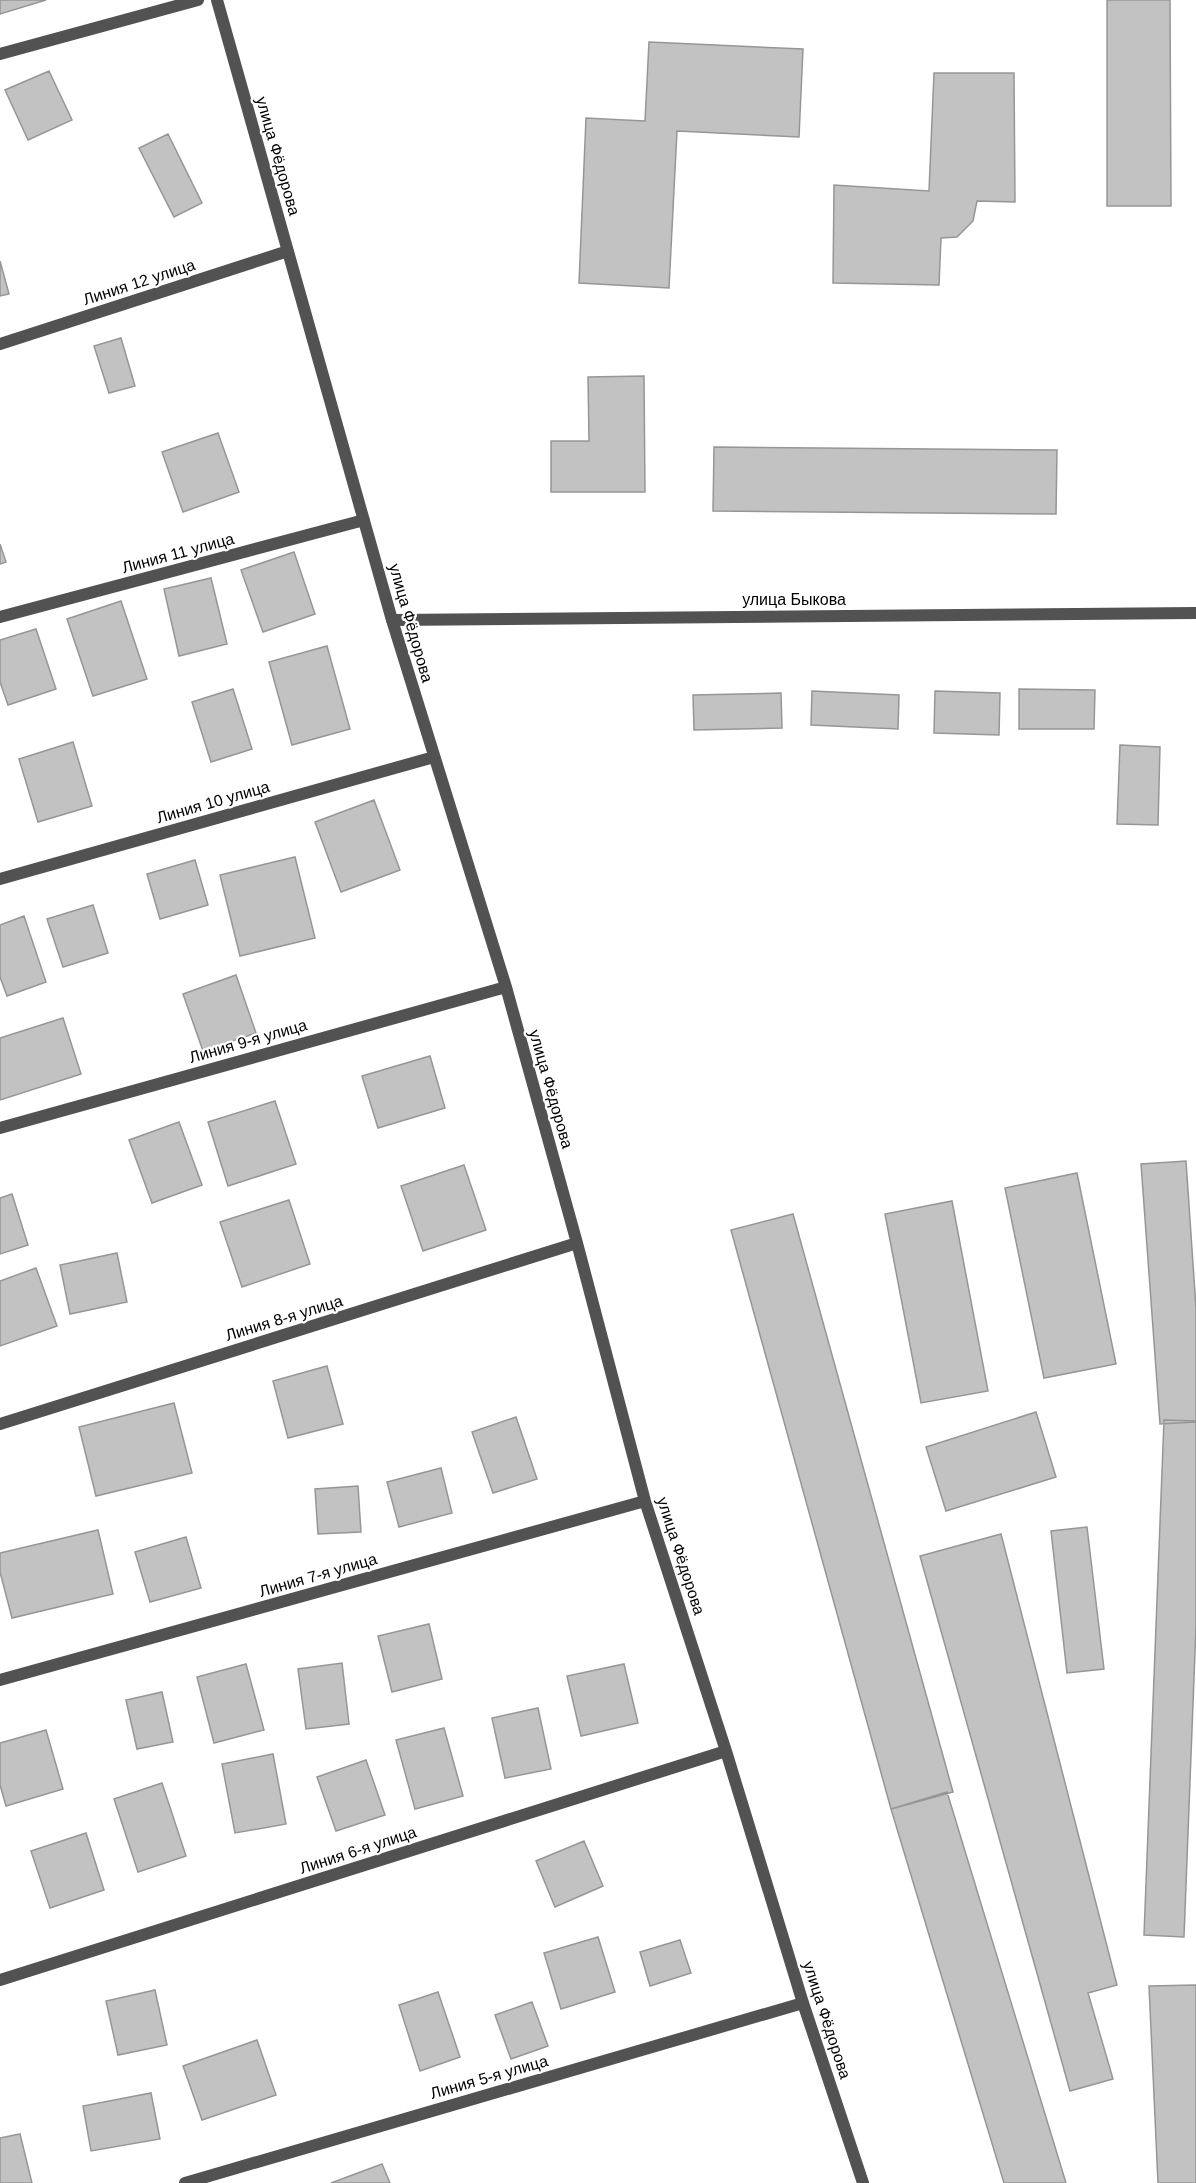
<svg xmlns="http://www.w3.org/2000/svg" width="1196" height="2183" font-family="Arial,sans-serif">
  <style>
    .building { fill: #c2c2c2; stroke: #969696; stroke-width: 1.5 }
    .lines { fill: none; stroke-linecap: round; stroke-linejoin: round }
    .minor { stroke: #525252; stroke-width: 12 }
    .tertiary { stroke: #525252; stroke-width: 12 }
    .labels { text-anchor: middle; dominant-baseline: central; stroke-width: 4.5; stroke-linejoin: round; paint-order: stroke }
    .street-label { font-size: 16px; fill: #000; stroke: #fff }
  </style>
  <rect width="100%" height="100%" fill="#fff"/>
  <path class="building" d="M 0,0 L 46,0 L 0,14 Z
    M 1107,0 L 1170,0 L 1171,206 L 1107,206 Z
    M 649,42 L 803,49 L 799,137 L 677,131 L 669,288 L 579,283 L 586,118 L 645,121 Z
    M 49,71 L 72,120 L 28,140 L 5,90 Z
    M 934,73 L 1014,73 L 1015,202 L 977,201 L 973,221 L 957,237 L 941,238 L 939,285 L 833,283 L 834,185 L 929,191 Z
    M 168,134 L 202,203 L 174,217 L 139,148 Z
    M 0,261 L 9,294 L 0,296 Z
    M 121,338 L 135,386 L 109,393 L 94,346 Z
    M 644,376 L 645,492 L 551,492 L 551,441 L 589,441 L 588,377 Z
    M 218,433 L 239,492 L 183,512 L 162,452 Z
    M 714,447 L 1057,450 L 1056,514 L 713,511 Z
    M 0,544 L 6,562 L 0,564 Z
    M 294,552 L 315,614 L 263,632 L 241,570 Z
    M 211,578 L 227,644 L 179,656 L 164,589 Z
    M 121,601 L 147,679 L 93,696 L 67,619 Z
    M 36,629 L 56,689 L 8,705 L 0,682 L 0,640 Z
    M 327,646 L 350,729 L 292,745 L 269,662 Z
    M 233,689 L 252,749 L 211,762 L 192,702 Z
    M 1019,689 L 1095,690 L 1094,729 L 1019,729 Z
    M 812,691 L 899,695 L 898,729 L 811,725 Z
    M 935,691 L 1000,693 L 999,735 L 934,733 Z
    M 781,693 L 782,728 L 694,730 L 693,695 Z
    M 73,742 L 92,806 L 38,822 L 19,759 Z
    M 1120,745 L 1160,747 L 1158,825 L 1117,824 Z
    M 374,800 L 400,870 L 341,892 L 315,822 Z
    M 295,857 L 315,938 L 240,956 L 220,875 Z
    M 195,860 L 208,905 L 160,919 L 147,874 Z
    M 93,905 L 108,953 L 63,967 L 47,919 Z
    M 24,916 L 46,982 L 7,996 L 0,977 L 0,925 Z
    M 236,975 L 256,1033 L 203,1051 L 183,994 Z
    M 63,1018 L 81,1074 L 0,1100 L 0,1038 Z
    M 430,1056 L 445,1108 L 378,1128 L 362,1076 Z
    M 275,1101 L 296,1164 L 228,1186 L 208,1122 Z
    M 179,1122 L 202,1185 L 152,1203 L 129,1140 Z
    M 1186,1161 L 1196,1308 L 1196,1422 L 1160,1424 L 1141,1164 Z
    M 464,1165 L 486,1230 L 423,1251 L 401,1186 Z
    M 1077,1173 L 1116,1364 L 1044,1378 L 1005,1188 Z
    M 12,1194 L 28,1245 L 0,1254 L 0,1198 Z
    M 289,1200 L 310,1264 L 242,1287 L 220,1222 Z
    M 952,1201 L 988,1391 L 921,1403 L 885,1214 Z
    M 793,1214 L 953,1792 L 891,1809 L 731,1230 Z
    M 117,1253 L 127,1302 L 70,1314 L 60,1265 Z
    M 36,1268 L 57,1326 L 0,1346 L 0,1281 Z
    M 327,1366 L 343,1424 L 288,1438 L 273,1381 Z
    M 174,1403 L 192,1473 L 96,1496 L 79,1427 Z
    M 1036,1412 L 1056,1477 L 946,1511 L 926,1447 Z
    M 516,1417 L 537,1479 L 493,1493 L 472,1432 Z
    M 1164,1420 L 1196,1421 L 1196,1626 L 1184,1937 L 1144,1935 Z
    M 441,1468 L 452,1513 L 399,1527 L 387,1482 Z
    M 358,1486 L 361,1532 L 318,1534 L 315,1489 Z
    M 1087,1527 L 1104,1669 L 1067,1673 L 1051,1531 Z
    M 98,1530 L 113,1594 L 12,1618 L 0,1572 L 0,1553 Z
    M 1001,1534 L 1117,1985 L 1088,1993 L 1113,2079 L 1070,2091 L 920,1556 Z
    M 186,1537 L 201,1588 L 150,1602 L 135,1552 Z
    M 429,1624 L 442,1679 L 392,1692 L 378,1636 Z
    M 342,1663 L 349,1724 L 306,1729 L 298,1669 Z
    M 246,1664 L 264,1730 L 214,1743 L 197,1677 Z
    M 624,1664 L 638,1723 L 581,1736 L 567,1676 Z
    M 162,1692 L 173,1742 L 137,1749 L 126,1700 Z
    M 538,1708 L 551,1769 L 505,1778 L 492,1718 Z
    M 444,1728 L 463,1796 L 415,1809 L 396,1740 Z
    M 46,1730 L 63,1789 L 6,1806 L 0,1785 L 0,1743 Z
    M 273,1754 L 286,1824 L 235,1833 L 222,1764 Z
    M 366,1760 L 385,1815 L 336,1831 L 317,1777 Z
    M 162,1783 L 186,1856 L 138,1872 L 114,1799 Z
    M 947,1792 L 1066,2183 L 1004,2183 L 891,1809 Z
    M 86,1833 L 104,1890 L 50,1908 L 31,1851 Z
    M 584,1841 L 603,1886 L 555,1907 L 536,1861 Z
    M 598,1937 L 615,1992 L 561,2009 L 544,1953 Z
    M 680,1940 L 691,1973 L 650,1986 L 640,1952 Z
    M 1196,1985 L 1196,2183 L 1158,2183 L 1149,1986 Z
    M 155,1990 L 167,2045 L 118,2055 L 106,2001 Z
    M 438,1992 L 460,2057 L 420,2071 L 399,2005 Z
    M 532,2002 L 548,2046 L 511,2059 L 495,2015 Z
    M 257,2040 L 276,2095 L 202,2120 L 183,2066 Z
    M 151,2093 L 160,2139 L 91,2151 L 83,2106 Z
    M 20,2134 L 32,2183 L 0,2183 L 0,2138 Z
    M 382,2164 L 390,2183 L 331,2183 Z"/>
  <g class="lines">
    <path class="minor" d="M 217,0 L 392,620 L 506,987 L 577,1243 L 645,1501 L 726,1751 L 803,2003 L 863,2183
      M 0,54 L 198,0
      M 0,344 L 288,251
      M 0,617 L 364,520
      M 0,879 L 434,757
      M 0,1128 L 506,987
      M 0,1424 L 577,1243
      M 0,1680 L 645,1501
      M 0,1980 L 726,1751
      M 185,2183 L 803,2003"/>
    <path class="tertiary" d="M 392,620 L 1196,613"/>
  </g>
  <g class="labels">
    <g class="street-label">
      <text transform="translate(278 156) rotate(74)">улица Фёдорова</text>
      <text transform="translate(139 282) rotate(-18)">Линия 12 улица</text>
      <text transform="translate(178 553) rotate(-15)">Линия 11 улица</text>
      <text x="794" y="599">улица Быкова</text>
      <text transform="translate(411 623) rotate(74)">улица Фёдорова</text>
      <text transform="translate(213 802) rotate(-16)">Линия 10 улица</text>
      <text transform="translate(248 1041) rotate(-16)">Линия 9-я улица</text>
      <text transform="translate(551 1089) rotate(74)">улица Фёдорова</text>
      <text transform="translate(284 1318) rotate(-17)">Линия 8-я улица</text>
      <text transform="translate(681 1556) rotate(72)">улица Фёдорова</text>
      <text transform="translate(318 1575) rotate(-16)">Линия 7-я улица</text>
      <text transform="translate(358 1850) rotate(-18)">Линия 6-я улица</text>
      <text transform="translate(827 2020) rotate(72)">улица Фёдорова</text>
      <text transform="translate(489 2077) rotate(-16)">Линия 5-я улица</text>
    </g>
  </g>
</svg>
